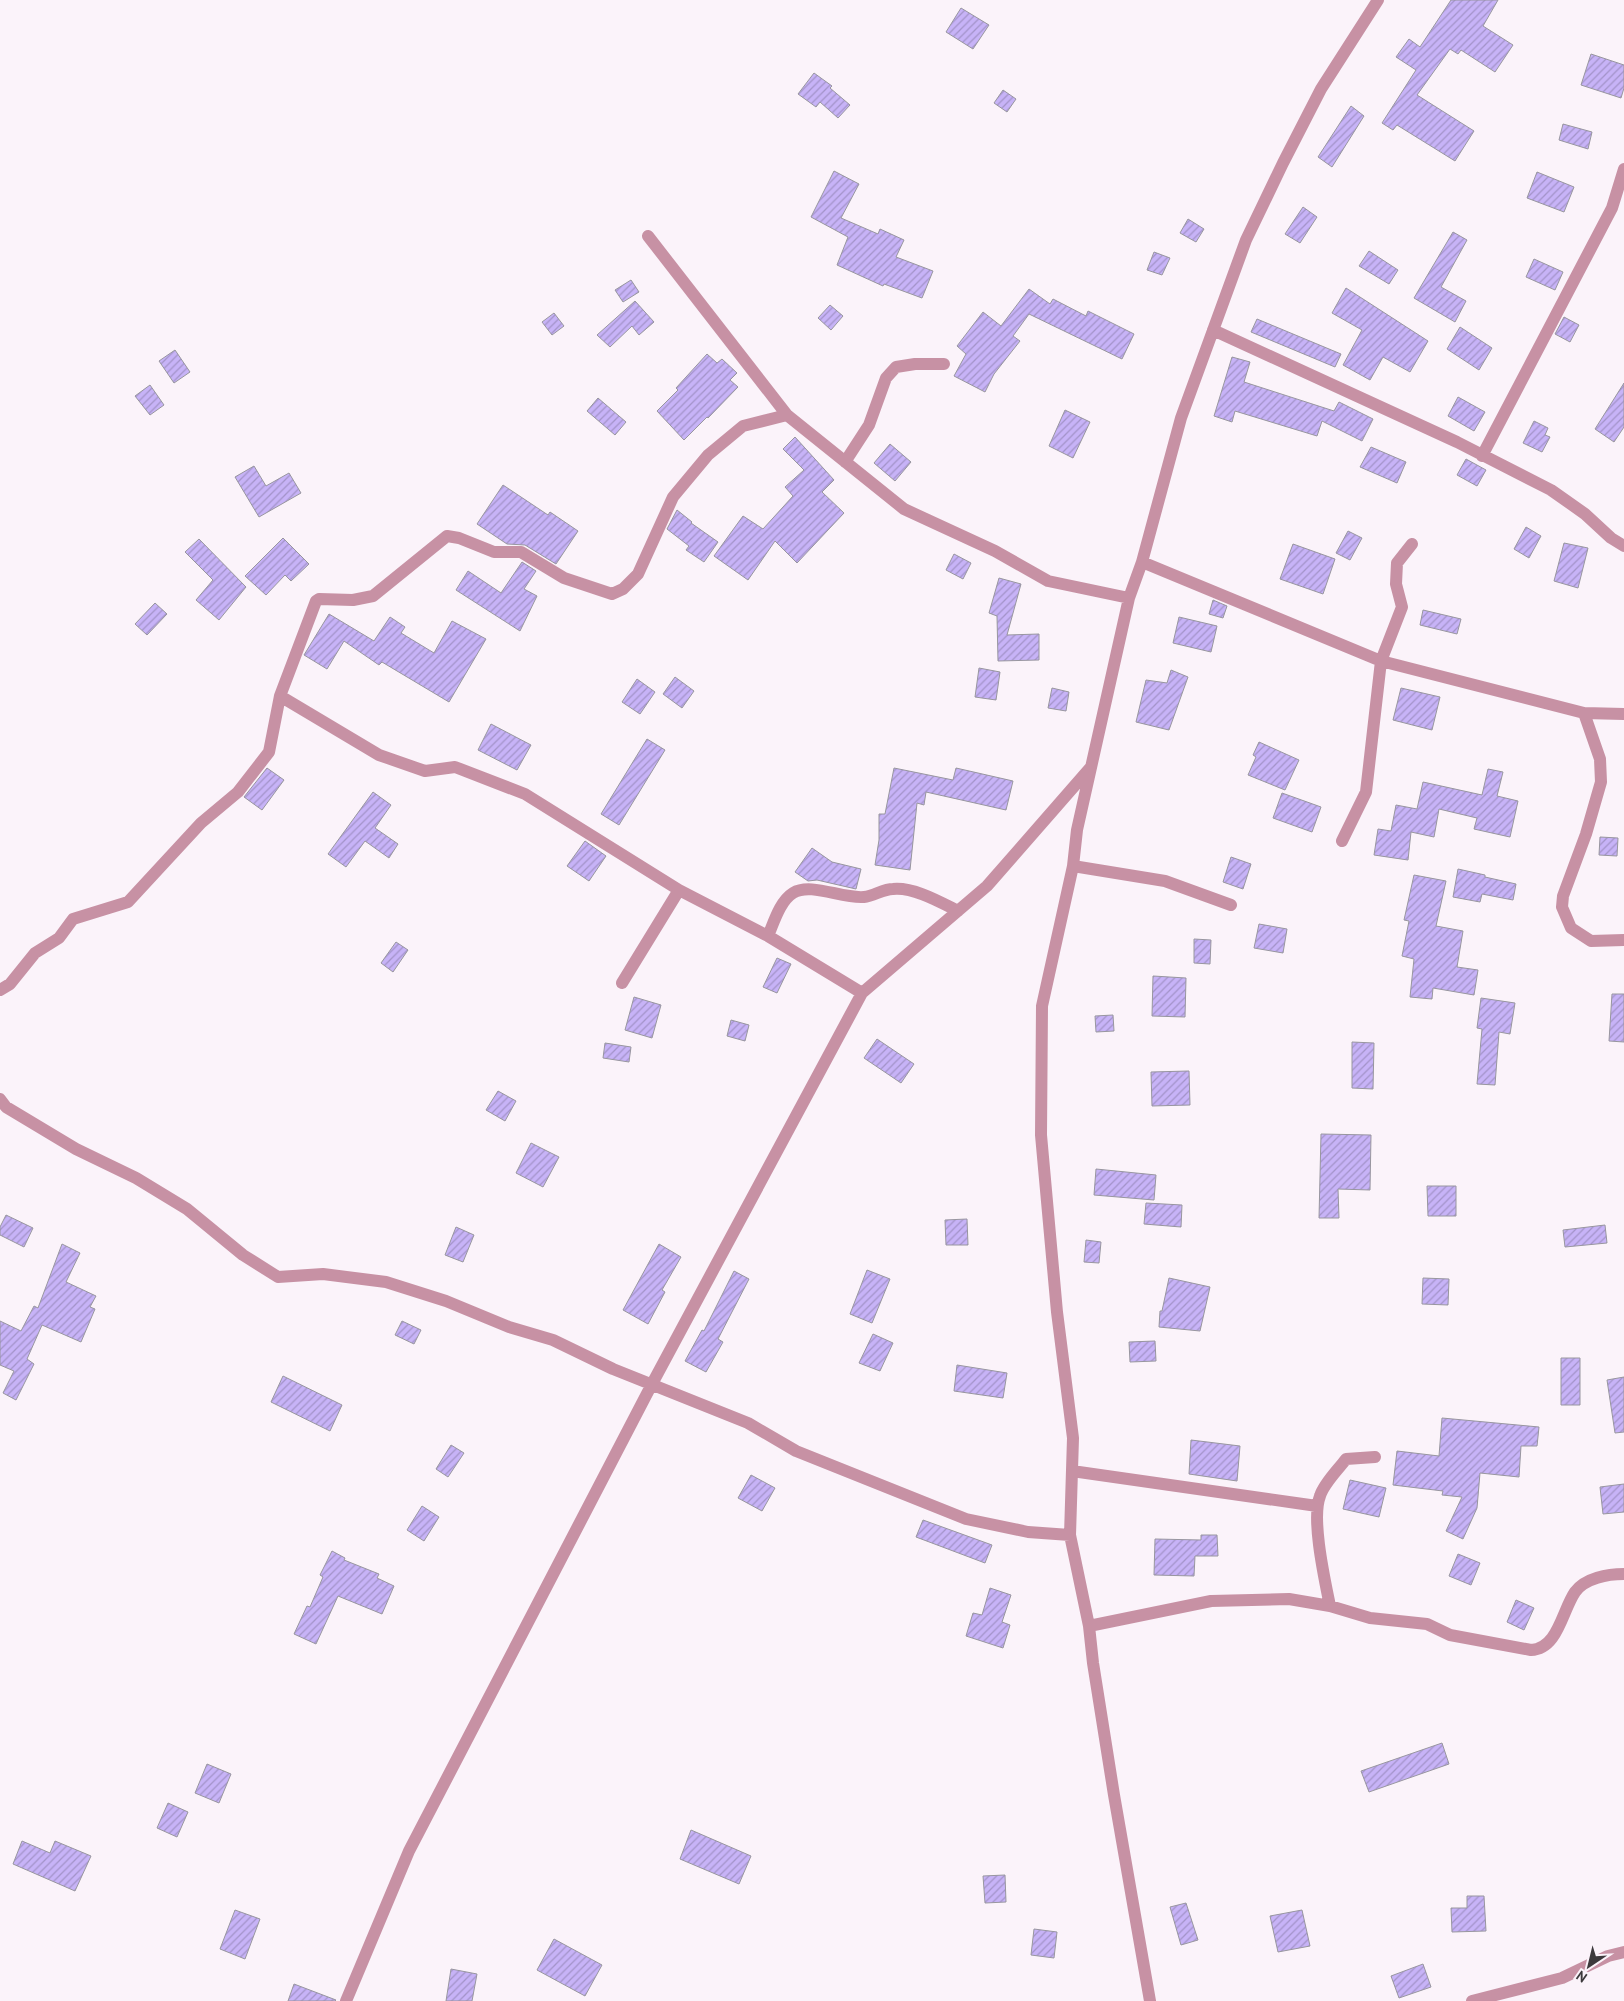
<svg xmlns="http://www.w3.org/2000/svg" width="1624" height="2001" font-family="'PT Sans',sans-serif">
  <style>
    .building { fill: url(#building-hatch); stroke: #98969f }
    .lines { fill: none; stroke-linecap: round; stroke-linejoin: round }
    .minor { stroke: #c791a4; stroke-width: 12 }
  </style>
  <defs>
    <pattern id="building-hatch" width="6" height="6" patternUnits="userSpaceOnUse" patternTransform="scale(1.25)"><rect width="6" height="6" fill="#c7b3f7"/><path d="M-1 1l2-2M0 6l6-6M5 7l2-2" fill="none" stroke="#a393c9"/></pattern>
  </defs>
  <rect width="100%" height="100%" fill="#fbf3fa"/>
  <path class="building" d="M 1451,0 L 1498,0 L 1483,26 L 1513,45 L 1495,72 L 1461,50 L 1458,54 L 1450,49 L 1417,95 L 1474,131 L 1455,161 L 1397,125 L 1393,130 L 1382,123 L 1416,70 L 1396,57 L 1409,39 L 1420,47 Z
    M 961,8 L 989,25 L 973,49 L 946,32 Z
    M 1591,54 L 1624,65 L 1624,88 L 1621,98 L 1581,85 Z
    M 814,73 L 832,86 L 830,88 L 850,105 L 838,118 L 820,102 L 816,107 L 798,94 Z
    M 1003,90 L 1016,99 L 1007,112 L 994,103 Z
    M 1351,106 L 1364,116 L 1332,167 L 1318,157 Z
    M 1563,124 L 1592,132 L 1588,149 L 1559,140 Z
    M 834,171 L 859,184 L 841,218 L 878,234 L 880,229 L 904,240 L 896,257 L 933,271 L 922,298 L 884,284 L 883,286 L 837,265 L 848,237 L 811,217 Z
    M 1537,172 L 1574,187 L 1564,212 L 1527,198 Z
    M 1303,207 L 1317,217 L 1300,243 L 1285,234 Z
    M 1188,219 L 1204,229 L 1196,242 L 1180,233 Z
    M 1453,232 L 1467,240 L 1441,287 L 1466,301 L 1455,322 L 1414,298 Z
    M 1369,251 L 1398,270 L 1389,284 L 1359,266 Z
    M 1154,252 L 1170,258 L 1162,275 L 1147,270 Z
    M 1534,259 L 1563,272 L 1555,290 L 1526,277 Z
    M 631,280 L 639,292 L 623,302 L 615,290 Z
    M 1346,288 L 1428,341 L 1410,372 L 1383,357 L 1370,380 L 1343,365 L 1362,330 L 1332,313 Z
    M 1029,289 L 1050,304 L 1053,299 L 1086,316 L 1088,311 L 1134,334 L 1122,359 L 1029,314 L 1013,336 L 1020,341 L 994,374 L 985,392 L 954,376 L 966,354 L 957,346 L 983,312 L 1001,326 Z
    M 635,301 L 654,322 L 639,335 L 632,326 L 610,347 L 597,335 Z
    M 830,305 L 843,316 L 831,330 L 818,318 Z
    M 554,313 L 564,326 L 552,335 L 542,322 Z
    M 1564,317 L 1579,325 L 1570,342 L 1555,334 Z
    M 1257,319 L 1341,354 L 1335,367 L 1251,332 Z
    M 1460,327 L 1492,348 L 1479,370 L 1447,349 Z
    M 175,350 L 190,372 L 174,383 L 159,361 Z
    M 707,354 L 717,363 L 722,359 L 737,373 L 730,380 L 738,387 L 708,418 L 707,417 L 684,440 L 657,411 L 678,390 L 676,388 Z
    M 1232,357 L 1250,362 L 1244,382 L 1334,411 L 1339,402 L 1373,419 L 1362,441 L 1322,421 L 1317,436 L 1235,411 L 1232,422 L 1214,416 Z
    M 1624,383 L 1624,427 L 1614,442 L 1595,429 Z
    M 150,385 L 164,405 L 150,415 L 135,396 Z
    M 1458,397 L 1485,412 L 1474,431 L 1448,416 Z
    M 598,398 L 626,422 L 615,435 L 587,411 Z
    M 1065,410 L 1090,422 L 1073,458 L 1049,446 Z
    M 1534,421 L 1548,428 L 1545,435 L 1550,437 L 1542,452 L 1523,443 Z
    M 795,437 L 834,480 L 822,492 L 844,513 L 797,563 L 775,541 L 748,580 L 714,556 L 743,516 L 763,529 L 793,496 L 785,487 L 804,470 L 783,449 Z
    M 890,444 L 911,462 L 895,481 L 874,463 Z
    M 1371,447 L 1406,462 L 1397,483 L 1360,467 Z
    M 1466,459 L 1486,470 L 1477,486 L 1457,475 Z
    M 254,466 L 266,486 L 289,473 L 301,493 L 259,517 L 235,477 Z
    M 503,485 L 548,515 L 550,512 L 578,531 L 556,564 L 525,545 L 507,544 L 477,524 Z
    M 677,510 L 692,522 L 691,523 L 718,542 L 704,562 L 686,550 L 689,546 L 667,529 Z
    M 1526,527 L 1541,536 L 1529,558 L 1514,549 Z
    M 1348,531 L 1362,538 L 1350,560 L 1336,553 Z
    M 283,538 L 309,564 L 291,581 L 285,575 L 266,595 L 245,576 Z
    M 199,539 L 246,587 L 219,620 L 196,600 L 213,580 L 185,552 Z
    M 1564,543 L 1588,548 L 1578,588 L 1554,581 Z
    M 1293,544 L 1335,559 L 1323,594 L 1280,579 Z
    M 954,554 L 971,563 L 963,579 L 946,570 Z
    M 522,562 L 536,571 L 524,589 L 537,596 L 520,631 L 456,590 L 468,571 L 501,593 Z
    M 999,578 L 1021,584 L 1007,635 L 1039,634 L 1039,660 L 998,661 L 997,616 L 989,613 Z
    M 1213,600 L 1227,606 L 1223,618 L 1209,614 Z
    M 155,603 L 167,614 L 147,635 L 135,624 Z
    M 1423,610 L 1461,619 L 1457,634 L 1420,625 Z
    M 329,614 L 374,641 L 390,617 L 405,627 L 401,633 L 434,653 L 452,621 L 486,639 L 449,702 L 382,662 L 379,665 L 344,641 L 327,669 L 304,655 Z
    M 1179,617 L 1217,626 L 1211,652 L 1173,643 Z
    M 979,668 L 1000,672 L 996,700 L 975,697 Z
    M 1171,670 L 1188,677 L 1169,730 L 1136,722 L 1146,680 L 1167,683 Z
    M 675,677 L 694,691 L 682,708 L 663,694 Z
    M 637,679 L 655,692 L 640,714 L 622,702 Z
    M 1052,688 L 1069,692 L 1066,711 L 1048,708 Z
    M 1401,688 L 1440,697 L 1432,730 L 1393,720 Z
    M 491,724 L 531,745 L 517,770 L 478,750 Z
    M 647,739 L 665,750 L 619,825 L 601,814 Z
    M 1259,742 L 1299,760 L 1285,790 L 1248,775 L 1256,757 L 1253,755 Z
    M 267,768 L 284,780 L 262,810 L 244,797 Z
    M 894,768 L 953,780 L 956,768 L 1013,781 L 1006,810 L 926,792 L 924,805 L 917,803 L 910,870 L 875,865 L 879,840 L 879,814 L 885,814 Z
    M 1488,769 L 1503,772 L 1497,796 L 1518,801 L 1510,837 L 1474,829 L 1477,818 L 1439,809 L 1434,837 L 1411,832 L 1408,860 L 1374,855 L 1378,829 L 1391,831 L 1396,805 L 1417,809 L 1423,782 L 1482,795 Z
    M 373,792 L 391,805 L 375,828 L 398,844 L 389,858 L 365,841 L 346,867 L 328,854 Z
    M 1282,793 L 1321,807 L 1312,832 L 1273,818 Z
    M 1600,837 L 1618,838 L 1617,856 L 1599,855 Z
    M 585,841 L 606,856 L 589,881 L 567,866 Z
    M 812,848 L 832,862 L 861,869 L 856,889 L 817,880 L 808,881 L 795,872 Z
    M 1231,857 L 1251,864 L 1243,889 L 1223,882 Z
    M 1458,869 L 1485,875 L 1485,877 L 1516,884 L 1513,900 L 1482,894 L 1480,902 L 1453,897 Z
    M 1414,875 L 1446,881 L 1436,926 L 1463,931 L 1457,967 L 1478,970 L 1474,995 L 1433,988 L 1432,999 L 1410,997 L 1414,959 L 1402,956 L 1409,921 L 1404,920 Z
    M 1259,924 L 1287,929 L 1283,953 L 1254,948 Z
    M 1194,939 L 1211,940 L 1210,964 L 1194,963 Z
    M 396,942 L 408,950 L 393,972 L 381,963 Z
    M 777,958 L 791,964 L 777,993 L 763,987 Z
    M 1153,976 L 1186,978 L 1185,1017 L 1152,1016 Z
    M 1612,994 L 1624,994 L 1624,1042 L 1609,1041 Z
    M 634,997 L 661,1005 L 652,1038 L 625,1030 Z
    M 1481,998 L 1515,1003 L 1510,1034 L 1499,1032 L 1495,1085 L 1477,1084 L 1482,1029 L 1477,1028 Z
    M 1113,1015 L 1114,1031 L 1096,1032 L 1095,1016 Z
    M 731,1020 L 749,1025 L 745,1041 L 727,1036 Z
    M 877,1039 L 914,1064 L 901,1083 L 864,1058 Z
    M 1352,1042 L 1374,1043 L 1373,1089 L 1352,1088 Z
    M 605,1043 L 631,1047 L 629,1062 L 603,1058 Z
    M 1189,1071 L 1190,1105 L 1152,1106 L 1151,1072 Z
    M 498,1091 L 516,1101 L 505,1121 L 486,1110 Z
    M 1321,1134 L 1371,1135 L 1370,1190 L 1338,1189 L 1339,1218 L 1319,1218 Z
    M 531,1143 L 559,1157 L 543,1187 L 516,1173 Z
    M 1096,1169 L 1156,1175 L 1154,1200 L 1094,1195 Z
    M 1427,1186 L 1456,1186 L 1456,1216 L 1428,1216 Z
    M 1146,1203 L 1182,1205 L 1181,1227 L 1144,1224 Z
    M 6,1215 L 33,1228 L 24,1247 L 0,1235 L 0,1227 Z
    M 967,1219 L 968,1245 L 946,1245 L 945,1220 Z
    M 1605,1225 L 1607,1243 L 1565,1247 L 1563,1230 Z
    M 456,1227 L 474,1235 L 463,1262 L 445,1255 Z
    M 1086,1240 L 1101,1242 L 1099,1263 L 1084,1262 Z
    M 62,1244 L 80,1253 L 66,1282 L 96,1296 L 90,1307 L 95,1309 L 81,1342 L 42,1325 L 27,1359 L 34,1364 L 16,1400 L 3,1393 L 14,1371 L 0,1365 L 0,1321 L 21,1331 L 34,1306 L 38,1308 Z
    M 659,1244 L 681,1257 L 662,1290 L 665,1292 L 648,1324 L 623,1310 Z
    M 867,1270 L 890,1279 L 872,1323 L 850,1314 Z
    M 734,1271 L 749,1279 L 718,1339 L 723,1342 L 706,1372 L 685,1361 L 702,1330 L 704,1331 Z
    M 1169,1278 L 1210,1287 L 1200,1331 L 1159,1327 L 1160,1311 L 1162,1311 Z
    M 1423,1278 L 1449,1279 L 1448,1305 L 1422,1304 Z
    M 402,1321 L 421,1330 L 414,1344 L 395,1335 Z
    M 873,1334 L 893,1343 L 880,1371 L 859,1363 Z
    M 1155,1341 L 1156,1361 L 1130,1362 L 1129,1342 Z
    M 1561,1358 L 1580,1358 L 1580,1405 L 1561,1405 Z
    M 957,1365 L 1007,1373 L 1003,1398 L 954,1391 Z
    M 283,1376 L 342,1405 L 330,1431 L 271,1402 Z
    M 1624,1377 L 1624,1432 L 1615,1433 L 1607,1380 Z
    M 1442,1418 L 1539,1427 L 1537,1446 L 1521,1446 L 1519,1477 L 1480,1473 L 1477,1508 L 1463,1539 L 1446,1531 L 1462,1497 L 1442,1495 L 1443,1491 L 1393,1485 L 1397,1451 L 1439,1456 Z
    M 1191,1440 L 1240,1446 L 1237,1481 L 1189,1474 Z
    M 451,1445 L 464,1453 L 448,1477 L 436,1469 Z
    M 751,1475 L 775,1488 L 762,1511 L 738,1498 Z
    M 1350,1480 L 1386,1488 L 1379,1517 L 1343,1509 Z
    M 1624,1484 L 1624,1512 L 1603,1514 L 1600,1487 Z
    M 422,1506 L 439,1517 L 424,1541 L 407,1530 Z
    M 923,1520 L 992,1545 L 985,1563 L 916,1537 Z
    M 1201,1535 L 1217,1535 L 1218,1556 L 1195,1556 L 1194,1576 L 1154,1575 L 1155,1539 L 1201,1540 Z
    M 332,1551 L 345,1558 L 344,1560 L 379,1574 L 377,1578 L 394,1586 L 382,1614 L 338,1596 L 316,1644 L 294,1634 L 307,1606 L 310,1607 L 323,1577 L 320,1575 Z
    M 1458,1554 L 1480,1563 L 1471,1585 L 1449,1576 Z
    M 990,1588 L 1011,1595 L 1002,1622 L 1010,1625 L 1003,1648 L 966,1636 L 973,1613 L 982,1615 Z
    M 1516,1600 L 1534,1608 L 1524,1630 L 1507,1622 Z
    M 1442,1743 L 1449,1764 L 1369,1792 L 1361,1771 Z
    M 207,1764 L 231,1774 L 219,1803 L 195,1793 Z
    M 168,1803 L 188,1812 L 177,1837 L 157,1828 Z
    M 691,1830 L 751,1856 L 739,1884 L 680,1859 Z
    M 22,1841 L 50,1853 L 55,1841 L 91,1856 L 75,1891 L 13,1864 Z
    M 1005,1875 L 1006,1902 L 985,1903 L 983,1876 Z
    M 1467,1896 L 1484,1896 L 1486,1931 L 1452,1932 L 1451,1908 L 1467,1908 Z
    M 1186,1903 L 1198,1940 L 1181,1945 L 1170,1907 Z
    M 235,1910 L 260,1919 L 245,1959 L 220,1949 Z
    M 1302,1910 L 1310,1946 L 1278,1952 L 1270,1916 Z
    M 1034,1929 L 1057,1932 L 1054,1958 L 1031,1955 Z
    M 554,1939 L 602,1965 L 585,1996 L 537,1970 Z
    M 1423,1964 L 1431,1987 L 1399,1998 L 1391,1976 Z
    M 451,1969 L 477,1974 L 472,2001 L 446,2001 Z
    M 294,1984 L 336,2000 L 335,2001 L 288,2001 Z"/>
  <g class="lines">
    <path class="minor" d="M 648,236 L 787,415 L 904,509 L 995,551 L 1048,581 L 1129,598
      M 1213,330 L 1457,442 L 1551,490 L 1585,514 L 1611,538 L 1624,546
      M 1482,456 L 1612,208 L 1624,169
      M 845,462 L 869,425 L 886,378 L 896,367 L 915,364 L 944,364
      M 1142,562 L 1381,661 L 1584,713 L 1624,714
      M 1584,713 L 1600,759 L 1601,782 L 1586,834 L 1563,896 L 1562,907 L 1571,928 L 1591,941 L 1624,940
      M 1342,841 L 1366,792 L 1381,661 L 1402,607 L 1396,584 L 1397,563 L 1412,544
      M 1073,866 L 1165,881 L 1231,905
      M 768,936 C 774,922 780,901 793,893 C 811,882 842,899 864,897 C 874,896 883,889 893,889 C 914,887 940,902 958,911
      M 622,983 L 679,890
      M 0,990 L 10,984 L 35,953 L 59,938 L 73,919 L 128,902 L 201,823 L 238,792 L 269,752 L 280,696
      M 862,993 L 987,886 L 1091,767
      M 0,1099 L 6,1107 L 76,1149 L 136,1178 L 187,1209 L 243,1255 L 278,1277 L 323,1274 L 386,1282 L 446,1301 L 509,1327 L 553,1340 L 613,1369 L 748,1423 L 796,1451 L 966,1519 L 1028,1532 L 1070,1535
      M 1072,1471 L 1317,1506
      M 1330,1606 C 1325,1581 1311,1519 1320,1496 C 1324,1483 1338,1470 1346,1459 L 1375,1457
      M 1089,1626 L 1211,1601 L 1289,1599 L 1330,1606 L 1370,1618 L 1427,1624 L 1450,1635 L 1531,1650 C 1558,1649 1562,1611 1575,1592 C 1585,1578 1608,1574 1624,1574
      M 346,2001 L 409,1851 L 652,1384 L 862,993 L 768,936 L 679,890 L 525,794 L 455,767 L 425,771 L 379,755 L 280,696 L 316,601 L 319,599 L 353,600 L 373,596 L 447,536 L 459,538 L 494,552 L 521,552 L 564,578 L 612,594 L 623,589 L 638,574 L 673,497 L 708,455 L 743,426 L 787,415
      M 1150,2001 L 1114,1795 L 1093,1663 L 1089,1626 L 1070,1535 L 1073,1438 L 1057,1312 L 1041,1135 L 1042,1006 L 1073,866 L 1077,830 L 1129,598 L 1142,562 L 1181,418 L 1246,240 L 1283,163 L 1321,89 L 1378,0
      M 1472,2001 L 1562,1978 L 1608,1956 L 1624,1952"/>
  </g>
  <g transform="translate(1589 1966) rotate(215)" stroke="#fbf3fa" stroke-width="4" paint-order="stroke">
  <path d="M0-4L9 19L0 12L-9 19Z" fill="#3c393c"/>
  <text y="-8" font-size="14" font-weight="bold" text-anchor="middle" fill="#3c393c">N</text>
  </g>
</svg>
